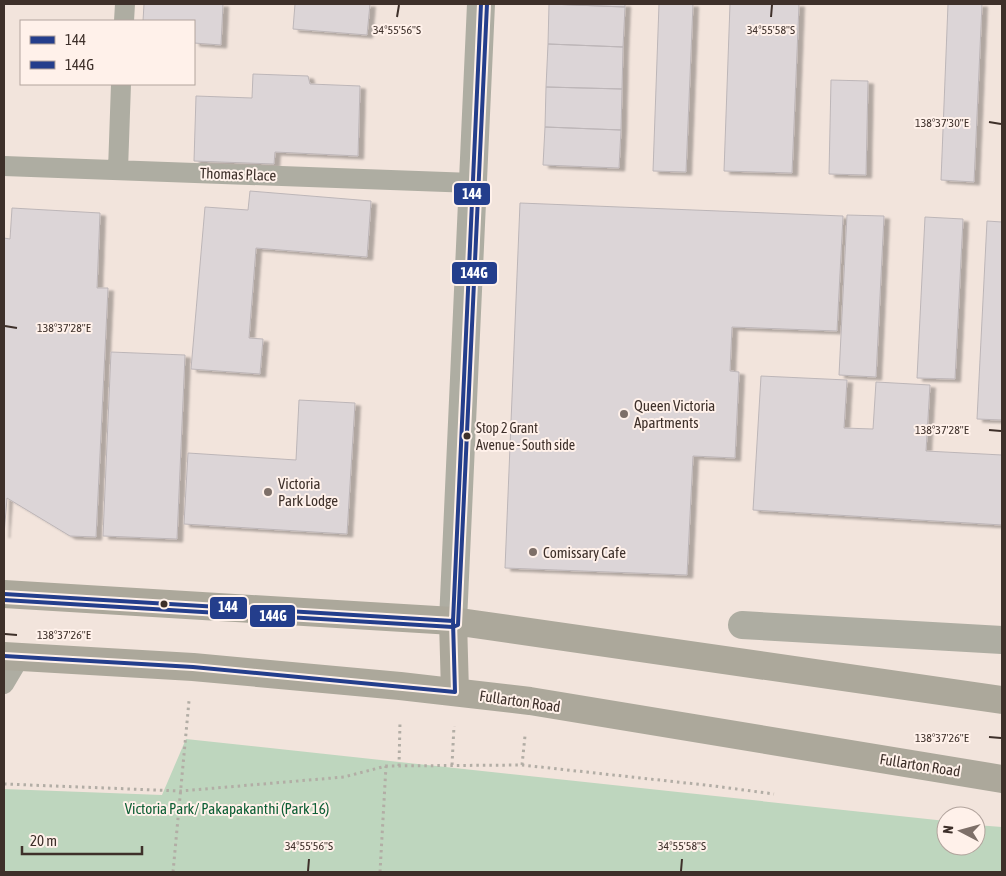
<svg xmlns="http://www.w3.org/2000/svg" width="1006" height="876" font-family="'Asap Condensed',sans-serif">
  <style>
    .green { fill: #bed6be }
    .building { fill: #dcd5d7; stroke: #bdb6b8; filter: url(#shadow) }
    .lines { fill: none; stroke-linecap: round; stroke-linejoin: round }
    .path { stroke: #b2ada5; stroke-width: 3; stroke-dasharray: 2.5 4; stroke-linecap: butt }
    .lane { stroke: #aeada2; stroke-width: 20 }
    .street { stroke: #aeada2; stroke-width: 28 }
    .highway { stroke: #aca89b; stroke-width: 28 }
    .bus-1-casing { stroke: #fff1ea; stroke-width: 8 }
    .bus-2-casing { stroke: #fff1ea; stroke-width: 8 }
    .bus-1 { stroke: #243e8c; stroke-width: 4 }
    .bus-2 { stroke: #243e8c; stroke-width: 4 }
    .ticks { fill: none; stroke: #3e302a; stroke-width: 2 }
    .poi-dot { fill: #7d6f68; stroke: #fff1ea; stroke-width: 2 }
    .bus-dot { fill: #3e302a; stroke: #fff1ea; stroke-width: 2 }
    .labels { text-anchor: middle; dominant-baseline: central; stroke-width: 4; stroke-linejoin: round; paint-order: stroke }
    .bus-label { font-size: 14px; fill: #3e302a; stroke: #fff1ea; text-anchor: start }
    .street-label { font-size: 15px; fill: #3e302a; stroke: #fff1ea }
    .poi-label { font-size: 15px; fill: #3e302a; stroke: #fff1ea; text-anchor: start }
    .park-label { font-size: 15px; fill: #0c5e34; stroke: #fff1ea }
    .ticks-label { font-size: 12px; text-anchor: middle; fill: #3e302a; stroke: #fff1ea; stroke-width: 4; stroke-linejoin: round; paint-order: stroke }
    .line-badge { stroke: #fff1ea; stroke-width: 2 }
    .badge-label { font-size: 14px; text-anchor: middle; font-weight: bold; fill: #fff }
  </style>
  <defs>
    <filter id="shadow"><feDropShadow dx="5.5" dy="3" stdDeviation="1" flood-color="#0004"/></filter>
  </defs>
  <rect width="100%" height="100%" fill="#f2e4dc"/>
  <path class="green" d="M 186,739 L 946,821 L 946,846 L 976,846 L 976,825 L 1002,827 L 1002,872 L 4,872 L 4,789 L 162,795 Z"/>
  <path class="building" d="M 144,4 L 223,4 L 221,45 L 194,43 L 194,21 L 143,21 Z
    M 295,4 L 370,4 L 367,35 L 293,29 Z
    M 549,4 L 625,7 L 623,47 L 548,44 Z
    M 549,4 L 625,4 L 625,7 Z
    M 659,4 L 693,4 L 686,172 L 653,171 Z
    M 730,4 L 799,4 L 792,173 L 724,171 Z
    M 948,4 L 982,4 L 974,182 L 941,180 Z
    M 548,44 L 623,47 L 622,89 L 546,87 Z
    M 253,74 L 308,76 L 310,84 L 360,86 L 358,156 L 275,152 L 274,164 L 194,161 L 196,96 L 252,98 Z
    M 831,80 L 868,81 L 866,175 L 829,174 Z
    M 546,87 L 622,89 L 621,130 L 545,127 Z
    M 545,127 L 621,130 L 619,168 L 543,165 Z
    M 250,191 L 371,201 L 367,257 L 256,248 L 249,338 L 263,339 L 260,374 L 191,369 L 205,207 L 248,210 Z
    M 520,203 L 843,216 L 837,331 L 732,327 L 730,371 L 739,372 L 735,458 L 693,456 L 687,575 L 505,568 Z
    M 12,208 L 100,213 L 97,288 L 108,288 L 96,537 L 70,536 L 7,498 L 4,535 L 4,238 L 10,239 Z
    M 847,215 L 884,216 L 876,377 L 839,375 Z
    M 925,217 L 963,219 L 955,379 L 917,378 Z
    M 987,221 L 1002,222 L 1002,420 L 977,419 Z
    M 111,352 L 185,355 L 177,539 L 103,536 Z
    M 761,376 L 847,380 L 844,428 L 873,429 L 876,382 L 930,385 L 926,451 L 1002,455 L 1002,525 L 753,510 Z
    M 299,400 L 355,403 L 347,534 L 184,524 L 188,453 L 296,460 Z"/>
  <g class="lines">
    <path class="path" d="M 452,765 L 454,726
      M 522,765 L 525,736
      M 399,766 L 400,722
      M 4,784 L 181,791 L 344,777 L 386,766 L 522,765 L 714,786 L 774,794
      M 173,872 L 189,701
      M 380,872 L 386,766"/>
    <path class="lane" d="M 124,21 L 125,4
      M 4,166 L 473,183
      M 118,170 L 121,84
      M 4,684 L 20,657"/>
    <path class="street" d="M 453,621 L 481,4
      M 742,625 L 1002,640"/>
    <path class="highway" d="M 4,594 L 453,621 L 1002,700
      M 453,621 L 455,692
      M 4,656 L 193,667 L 400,686 L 530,701 L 1002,779"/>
    <defs>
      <path id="bus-1" d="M 4,594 L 453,621
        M 4,656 L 193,667 L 455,692 L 453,621 L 481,4"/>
      <path id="bus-2" d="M 4,600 L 453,627 L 458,625 L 487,4"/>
    </defs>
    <use href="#bus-1" class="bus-1-casing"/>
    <use href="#bus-2" class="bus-2-casing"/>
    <use href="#bus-1" class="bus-1"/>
    <use href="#bus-2" class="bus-2"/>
  </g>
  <path class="ticks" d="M 397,17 L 399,5M 771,17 L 772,5M 989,122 L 1001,124M 5,326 L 17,328M 989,430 L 1001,431M 5,634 L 17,635M 989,737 L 1001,738M 308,871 L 309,859M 681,871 L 682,859"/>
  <g class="poi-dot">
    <circle cx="624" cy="414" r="5"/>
    <circle cx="268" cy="492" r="5"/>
    <circle cx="533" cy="552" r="5"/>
  </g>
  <g class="bus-dot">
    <circle cx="467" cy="436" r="4.5"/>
    <circle cx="164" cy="604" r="4.5"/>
  </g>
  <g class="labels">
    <g class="bus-label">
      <text x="476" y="428">Stop 2 Grant<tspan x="476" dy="17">Avenue - South side</tspan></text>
    </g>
    <g class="street-label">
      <text transform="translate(238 174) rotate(2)">Thomas Place</text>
      <text transform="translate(520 701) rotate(8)">Fullarton Road</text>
      <text transform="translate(920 765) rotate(9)">Fullarton Road</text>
    </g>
    <g class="poi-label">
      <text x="634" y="405">Queen Victoria<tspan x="634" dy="17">Apartments</tspan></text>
      <text x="278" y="483">Victoria<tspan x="278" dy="17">Park Lodge</tspan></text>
      <text x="543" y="552">Comissary Cafe</text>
    </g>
    <g class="park-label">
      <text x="227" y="808">Victoria Park/ Pakapakanthi (Park 16)</text>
    </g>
  </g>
  <g class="ticks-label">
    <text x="397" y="34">34°55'56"S</text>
    <text x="771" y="34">34°55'58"S</text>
    <text x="942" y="127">138°37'30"E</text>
    <text x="64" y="332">138°37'28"E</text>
    <text x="942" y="434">138°37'28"E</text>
    <text x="64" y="639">138°37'26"E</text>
    <text x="942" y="742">138°37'26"E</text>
    <text x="309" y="850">34°55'56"S</text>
    <text x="682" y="850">34°55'58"S</text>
  </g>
  <g class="line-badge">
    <rect x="453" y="182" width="38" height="24" rx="5" fill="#243e8c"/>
    <rect x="451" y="261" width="47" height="24" rx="5" fill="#243e8c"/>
    <rect x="209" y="596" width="39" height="24" rx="5" fill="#243e8c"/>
    <rect x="249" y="604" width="47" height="24" rx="5" fill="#243e8c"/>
  </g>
  <g class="badge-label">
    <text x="472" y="199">144</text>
    <text x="474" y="278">144G</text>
    <text x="228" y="612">144</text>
    <text x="273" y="621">144G</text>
  </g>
  <rect width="1006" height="876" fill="none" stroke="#3e302a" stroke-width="10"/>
  <rect x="20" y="20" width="175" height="65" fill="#fff1ea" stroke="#b2a49d"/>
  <rect x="30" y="36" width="25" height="8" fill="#243e8c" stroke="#b2a49d"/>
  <text x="65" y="45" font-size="15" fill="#3e302a">144</text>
  <rect x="30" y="61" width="25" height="8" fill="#243e8c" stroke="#b2a49d"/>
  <text x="65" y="70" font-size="15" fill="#3e302a">144G</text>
  <g transform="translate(961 831) rotate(276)"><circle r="24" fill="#fff1ea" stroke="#b2a49d"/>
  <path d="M0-4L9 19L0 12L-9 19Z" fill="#7d6f68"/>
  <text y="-8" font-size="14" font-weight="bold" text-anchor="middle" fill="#3e302a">N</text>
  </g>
  <path d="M22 846v8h120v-8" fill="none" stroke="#3e302a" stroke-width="2.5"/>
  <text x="30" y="846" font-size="15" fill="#3e302a" stroke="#fff1ea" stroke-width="4" paint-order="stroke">20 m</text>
</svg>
